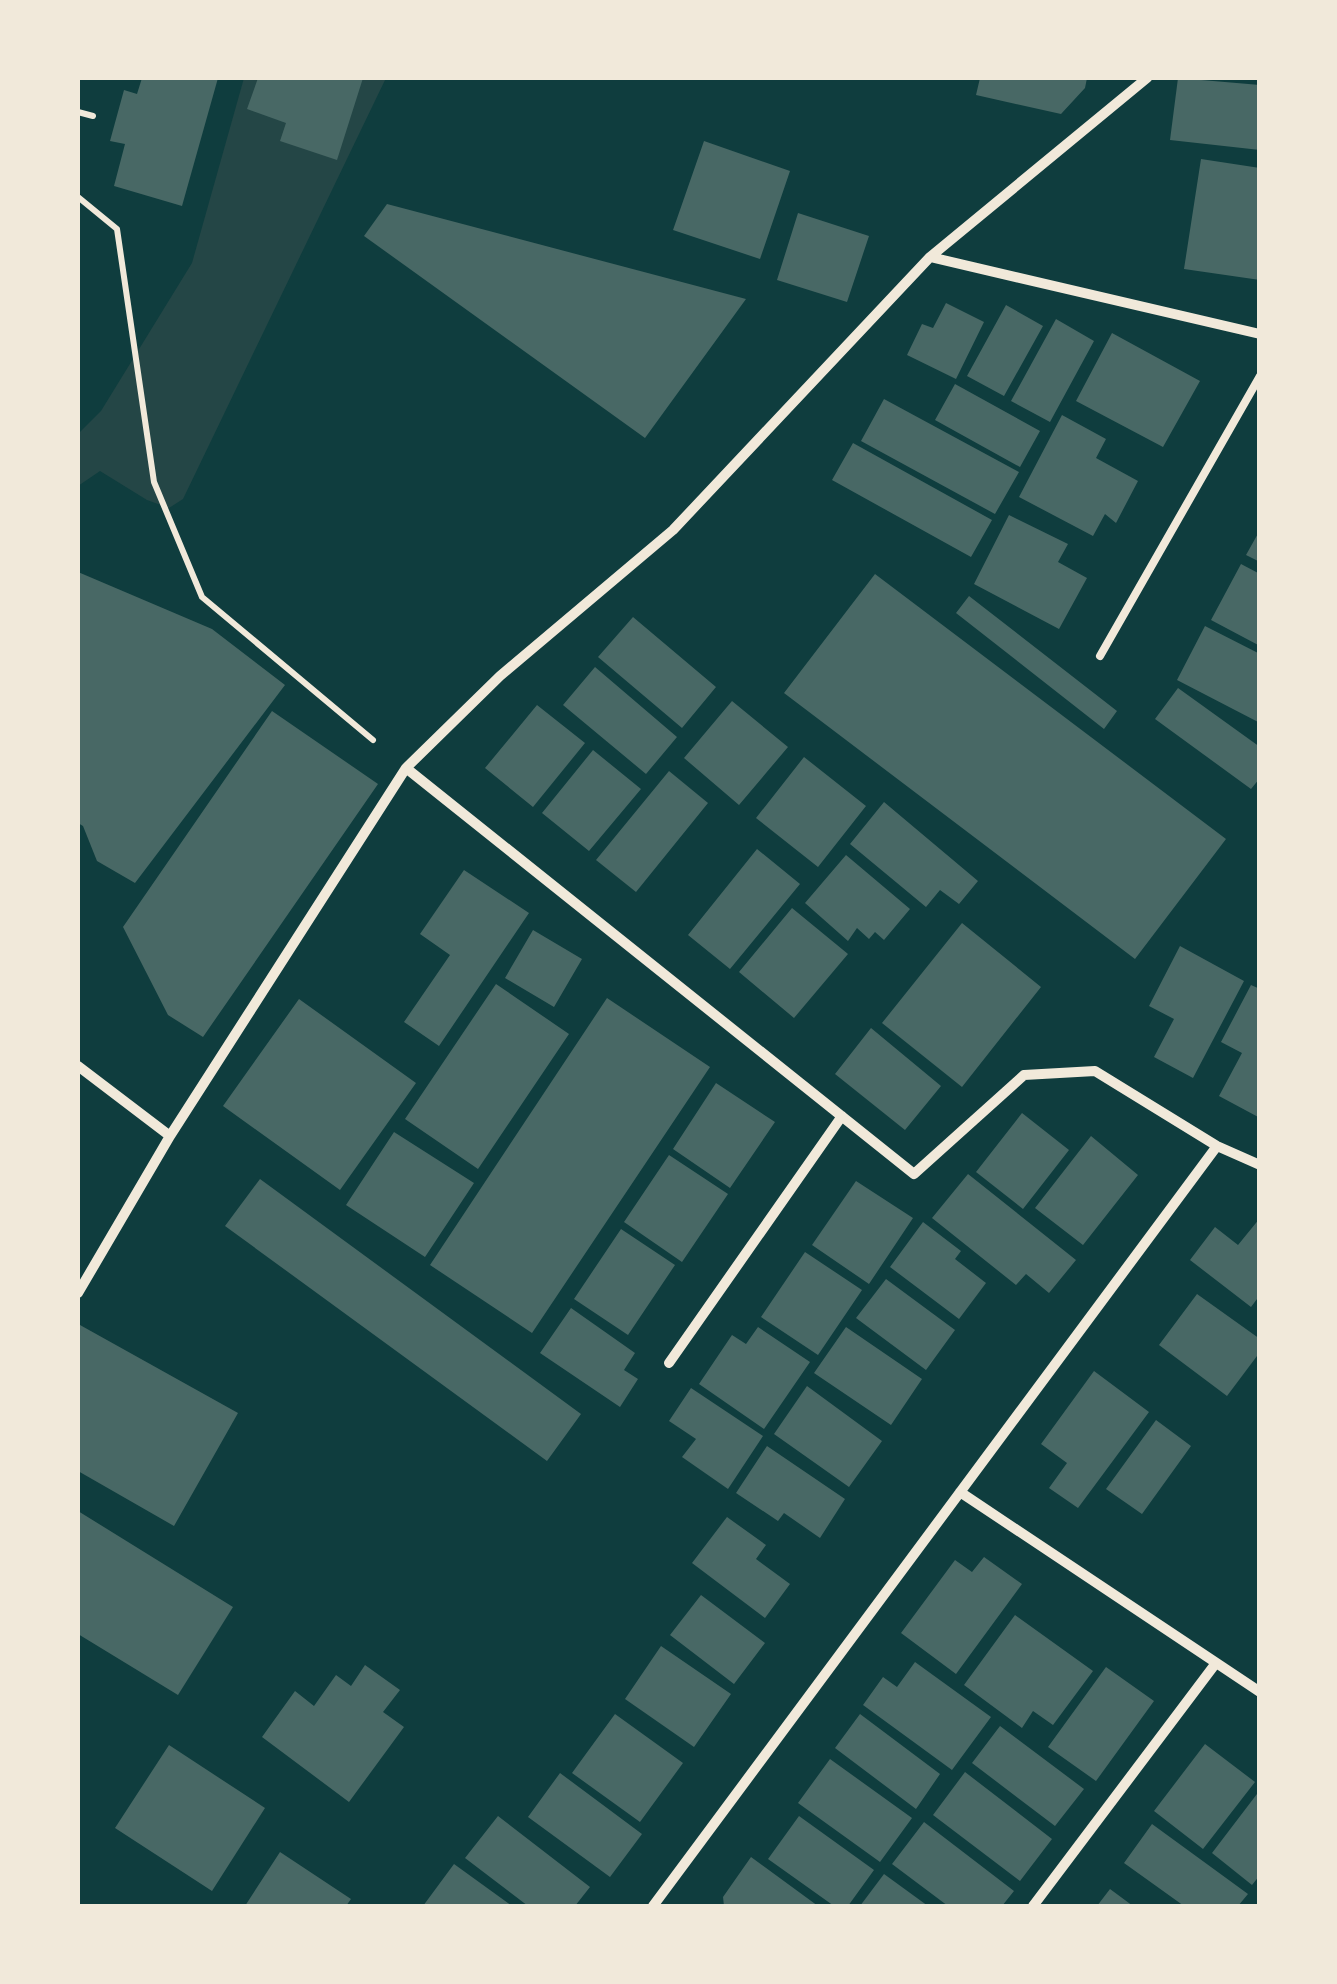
<svg xmlns="http://www.w3.org/2000/svg" width="1337" height="1984" font-family="Arial,sans-serif">
  <style>
    .green { fill: #244646 }
    .building { fill: #486865 }
    .lines { fill: none; stroke-linecap: round; stroke-linejoin: round }
    .path { stroke: #f1e9da; stroke-width: 6 }
    .service { stroke: #f1e9da; stroke-width: 8 }
    .minor { stroke: #f1e9da; stroke-width: 10 }
  </style>
  <rect width="100%" height="100%" fill="#0f3d3e"/>
  <path class="green" d="M 244,78 L 386,78 L 183,499 L 169,508 L 147,500 L 100,471 L 78,486 L 78,434 L 101,411 L 192,263 Z"/>
  <path class="building" d="M 142,78 L 218,78 L 182,206 L 114,186 L 125,144 L 110,141 L 124,90 L 137,94 Z
    M 258,78 L 363,78 L 337,160 L 280,141 L 286,123 L 247,109 Z
    M 980,78 L 1087,78 L 1085,88 L 1061,114 L 976,95 Z
    M 1178,78 L 1260,85 L 1260,150 L 1170,140 Z
    M 704,141 L 790,171 L 760,259 L 673,230 Z
    M 1201,159 L 1260,168 L 1260,280 L 1184,269 Z
    M 387,204 L 746,299 L 645,438 L 364,236 Z
    M 798,213 L 869,236 L 847,302 L 777,280 Z
    M 946,303 L 984,322 L 956,379 L 907,355 L 922,324 L 933,328 Z
    M 1006,305 L 1043,326 L 1004,396 L 967,376 Z
    M 1056,319 L 1094,341 L 1050,422 L 1011,401 Z
    M 1112,333 L 1200,381 L 1163,447 L 1076,401 Z
    M 955,384 L 1040,431 L 1020,467 L 935,420 Z
    M 884,399 L 1019,472 L 995,514 L 861,441 Z
    M 1062,415 L 1106,439 L 1096,458 L 1138,481 L 1116,523 L 1105,514 L 1093,536 L 1019,497 Z
    M 853,443 L 992,520 L 971,557 L 832,480 Z
    M 1009,515 L 1068,544 L 1058,562 L 1087,578 L 1059,629 L 974,584 Z
    M 1260,530 L 1260,562 L 1246,555 Z
    M 1241,564 L 1260,574 L 1260,646 L 1211,620 Z
    M 78,572 L 212,629 L 285,685 L 135,883 L 97,861 L 83,826 L 78,823 Z
    M 875,574 L 1226,839 L 1135,959 L 784,693 Z
    M 969,596 L 1117,711 L 1104,729 L 956,613 Z
    M 633,617 L 716,687 L 682,728 L 598,657 Z
    M 1205,626 L 1260,654 L 1260,723 L 1177,680 Z
    M 595,667 L 677,737 L 646,774 L 563,705 Z
    M 1178,688 L 1260,747 L 1260,778 L 1251,789 L 1155,719 Z
    M 732,701 L 788,747 L 739,805 L 684,758 Z
    M 537,705 L 585,743 L 533,807 L 485,768 Z
    M 272,711 L 378,784 L 203,1037 L 168,1015 L 123,927 Z
    M 593,750 L 641,789 L 589,851 L 542,813 Z
    M 804,757 L 866,806 L 818,867 L 756,818 Z
    M 669,771 L 708,803 L 636,892 L 596,860 Z
    M 884,802 L 978,881 L 959,904 L 940,890 L 926,907 L 850,844 Z
    M 757,849 L 800,884 L 730,969 L 688,935 Z
    M 846,855 L 910,909 L 884,940 L 875,932 L 869,939 L 857,928 L 848,941 L 805,903 Z
    M 464,870 L 529,913 L 439,1046 L 404,1022 L 450,955 L 420,934 Z
    M 792,908 L 848,954 L 794,1018 L 739,972 Z
    M 962,923 L 1041,987 L 962,1087 L 882,1023 Z
    M 533,930 L 582,959 L 554,1007 L 505,978 Z
    M 1180,946 L 1244,981 L 1193,1078 L 1154,1057 L 1174,1019 L 1149,1006 Z
    M 496,984 L 569,1034 L 478,1169 L 405,1119 Z
    M 1251,985 L 1260,989 L 1260,1118 L 1219,1096 L 1242,1053 L 1221,1042 Z
    M 607,998 L 710,1067 L 532,1333 L 430,1265 Z
    M 299,999 L 416,1083 L 340,1190 L 223,1106 Z
    M 871,1028 L 941,1086 L 905,1130 L 835,1074 Z
    M 716,1083 L 775,1122 L 730,1188 L 673,1149 Z
    M 1022,1113 L 1069,1150 L 1023,1209 L 976,1172 Z
    M 394,1132 L 474,1183 L 425,1257 L 346,1205 Z
    M 1091,1136 L 1138,1175 L 1083,1245 L 1035,1208 Z
    M 669,1155 L 728,1194 L 682,1262 L 624,1222 Z
    M 968,1174 L 1076,1260 L 1049,1293 L 1026,1274 L 1016,1285 L 932,1218 Z
    M 260,1179 L 581,1414 L 547,1461 L 225,1226 Z
    M 856,1181 L 913,1218 L 869,1284 L 812,1245 Z
    M 1260,1218 L 1260,1295 L 1251,1307 L 1190,1260 L 1215,1227 L 1238,1245 Z
    M 923,1222 L 961,1251 L 955,1259 L 986,1283 L 959,1319 L 890,1267 Z
    M 621,1229 L 675,1265 L 628,1335 L 574,1299 Z
    M 805,1252 L 862,1290 L 818,1355 L 761,1317 Z
    M 886,1279 L 955,1330 L 926,1370 L 856,1318 Z
    M 1197,1294 L 1260,1339 L 1260,1352 L 1227,1396 L 1159,1345 Z
    M 571,1308 L 635,1353 L 624,1370 L 638,1379 L 620,1407 L 540,1353 Z
    M 80,1325 L 238,1413 L 174,1526 L 78,1471 Z
    M 758,1327 L 810,1362 L 764,1429 L 699,1384 L 732,1335 L 746,1344 Z
    M 846,1327 L 922,1379 L 891,1425 L 814,1373 Z
    M 1094,1371 L 1149,1412 L 1078,1508 L 1049,1488 L 1067,1463 L 1041,1444 Z
    M 807,1386 L 882,1441 L 849,1487 L 774,1434 Z
    M 691,1388 L 763,1436 L 728,1489 L 682,1457 L 696,1439 L 669,1421 Z
    M 1156,1420 L 1191,1446 L 1142,1514 L 1106,1489 Z
    M 767,1446 L 845,1499 L 820,1538 L 784,1513 L 778,1521 L 736,1493 Z
    M 78,1511 L 233,1607 L 178,1695 L 78,1634 Z
    M 727,1517 L 766,1545 L 756,1559 L 790,1584 L 765,1618 L 692,1563 Z
    M 984,1557 L 1022,1584 L 956,1674 L 901,1633 L 955,1560 L 972,1572 Z
    M 701,1595 L 765,1643 L 734,1684 L 670,1635 Z
    M 1015,1615 L 1093,1671 L 1053,1725 L 1033,1711 L 1022,1728 L 964,1685 Z
    M 661,1646 L 731,1694 L 694,1747 L 625,1699 Z
    M 915,1662 L 991,1717 L 952,1770 L 863,1705 L 883,1677 L 897,1687 Z
    M 365,1665 L 400,1690 L 383,1712 L 404,1727 L 349,1802 L 262,1737 L 295,1691 L 314,1706 L 336,1675 L 351,1686 Z
    M 1106,1667 L 1154,1701 L 1096,1781 L 1048,1747 Z
    M 615,1714 L 683,1763 L 640,1822 L 572,1773 Z
    M 860,1714 L 940,1774 L 916,1809 L 835,1748 Z
    M 1000,1726 L 1084,1789 L 1055,1826 L 972,1763 Z
    M 1205,1744 L 1255,1782 L 1203,1849 L 1154,1811 Z
    M 169,1745 L 265,1808 L 212,1891 L 115,1828 Z
    M 830,1759 L 912,1818 L 880,1862 L 798,1803 Z
    M 965,1772 L 1052,1839 L 1020,1881 L 933,1815 Z
    M 560,1773 L 642,1834 L 610,1877 L 528,1817 Z
    M 1260,1790 L 1260,1875 L 1252,1885 L 1212,1853 Z
    M 498,1816 L 590,1887 L 575,1906 L 528,1906 L 465,1858 Z
    M 799,1816 L 874,1870 L 848,1906 L 834,1906 L 768,1859 Z
    M 924,1822 L 1014,1891 L 1002,1906 L 948,1906 L 892,1864 Z
    M 1152,1824 L 1248,1894 L 1238,1906 L 1184,1906 L 1124,1863 Z
    M 280,1852 L 351,1899 L 346,1906 L 245,1906 Z
    M 751,1857 L 818,1906 L 724,1906 L 723,1897 Z
    M 454,1864 L 512,1906 L 423,1906 Z
    M 884,1874 L 928,1906 L 860,1906 Z
    M 1110,1889 L 1133,1906 L 1097,1906 Z"/>
  <g class="lines">
    <path class="path" d="M 78,112 L 93,116
      M 78,197 L 117,229 L 154,482 L 202,597 L 373,740"/>
    <path class="service" d="M 1100,656 L 1260,376"/>
    <path class="minor" d="M 930,257 L 1260,334
      M 406,768 L 914,1174 L 1024,1075 L 1095,1071 L 1217,1146 L 1260,1165
      M 78,1066 L 170,1136
      M 78,1293 L 170,1136 L 406,768 L 500,676 L 673,530 L 930,257 L 1147,78
      M 669,1363 L 842,1116
      M 960,1492 L 1260,1692
      M 653,1906 L 1217,1146
      M 1033,1906 L 1216,1663"/>
  </g>
  <rect width="1337" height="1984" fill="none" stroke="#f1e9da" stroke-width="160"/>
</svg>
